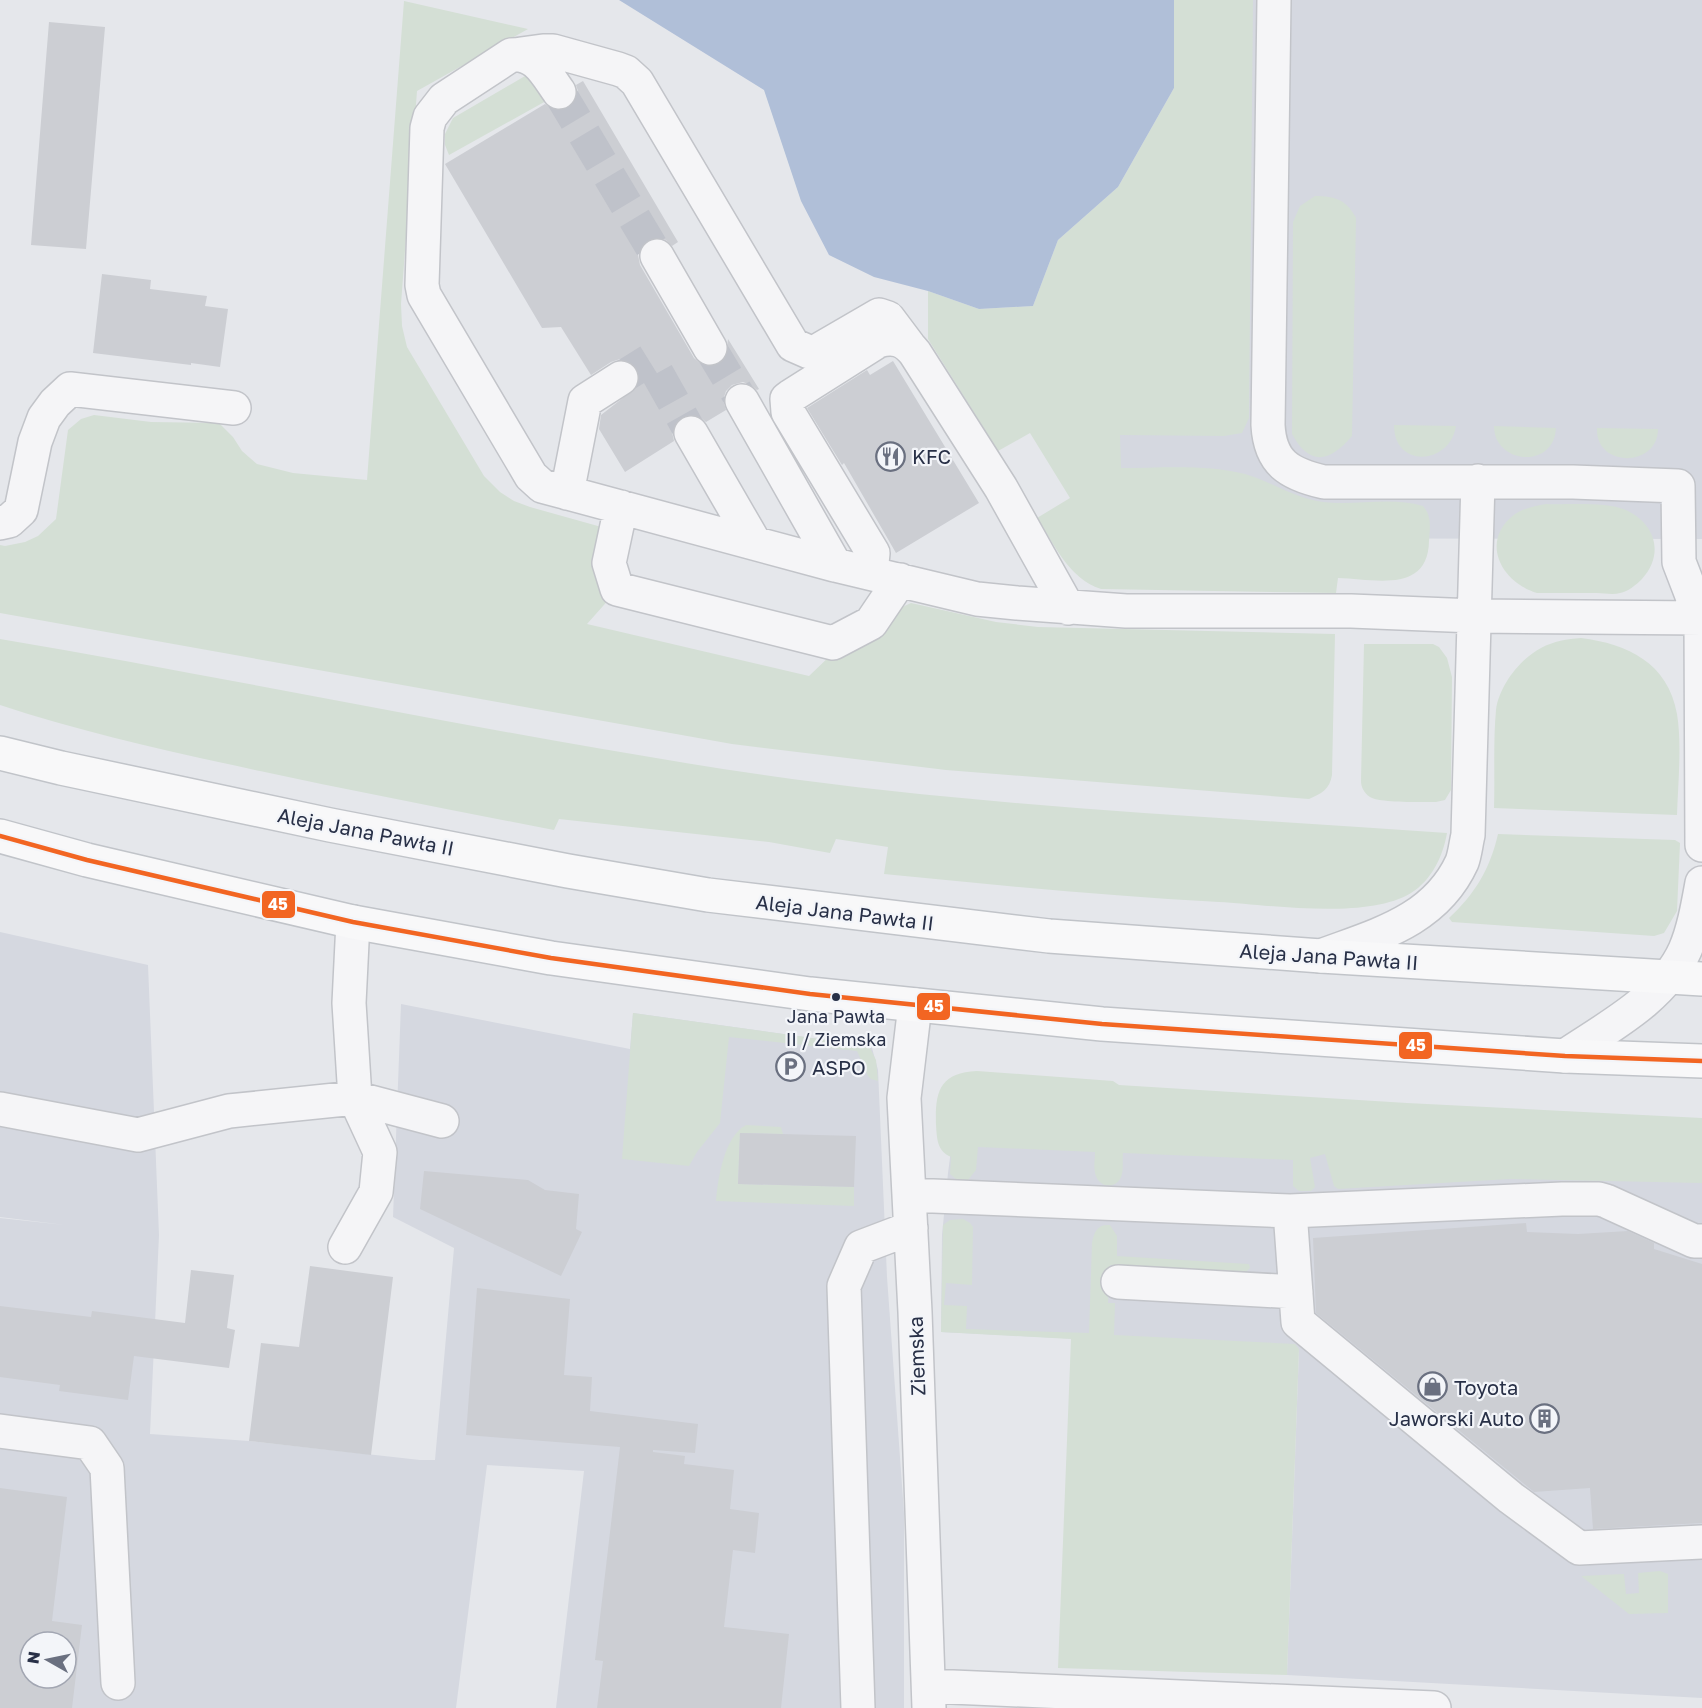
<svg xmlns="http://www.w3.org/2000/svg" width="1702" height="1708" font-family="'Golos Text',sans-serif">
  <style>
    .built { fill: #d5d8e0; fill-rule: evenodd }
    .green { fill: #d4dfd5 }
    .water { fill: #b0bfd8 }
    .building { fill: #ccced3; fill-rule: evenodd }
    .lines { fill: none; stroke-linecap: round; stroke-linejoin: round }
    .minor-tunnel { stroke: #bfc2ca; stroke-width: 33; stroke-dasharray: 33 16; stroke-linecap: butt }
    .minor-casing { stroke: #c2c4c9; stroke-width: 36 }
    .major-casing { stroke: #c1c4c9; stroke-width: 36 }
    .minor { stroke: #f5f5f7; stroke-width: 33 }
    .major { stroke: #f8f8f9; stroke-width: 33 }
    .bus-1-casing { stroke: #f3f5f9; stroke-width: 9 }
    .bus-1 { stroke: #f26522; stroke-width: 4.5 }
    .bus-dot { fill: #283047; stroke: #f3f5f9; stroke-width: 2 }
    .labels { text-anchor: middle; dominant-baseline: central; stroke-width: 4.5; stroke-linejoin: round; paint-order: stroke }
    .bus-label { font-size: 18px; fill: #283047; stroke: #f3f5f9 }
    .poi-label { font-size: 20px; fill: #283047; stroke: #f3f5f9; text-anchor: start }
    .street-label { font-size: 20px; fill: #283047; stroke: #f3f5f9 }
    .line-badge { stroke: #f3f5f9; stroke-width: 2 }
    .badge-label { font-size: 16px; text-anchor: middle; font-weight: bold; fill: #fff }
  </style>
  <rect width="100%" height="100%" fill="#e5e7eb"/>
  <path class="built" d="M 1206,0 L 1702,0 L 1702,539 L 1091,538 L 1189,114 Z
    M 0,932 L 148,965 L 159,1235 L 150,1434 L 249,1441 L 420,1460 L 435,1460 L 454,1248 L 393,1217 L 401,1004 L 630,1049 L 633,1013 L 869,1046 L 872,1048 L 878,1070 L 887,1277 L 904,1513 L 904,1708 L 556,1708 L 584,1471 L 487,1465 L 456,1708 L 0,1708 L 0,1218 L 65,1225 L 0,1217 ZM 30,1642 L 66,1642 L 66,1678 L 30,1678 Z
    M 957,1104 L 1702,1154 L 1702,1698 L 1287,1675 L 1299,1350 L 941,1332 L 942,1235 L 948,1173 Z"/>
  <path class="green" d="M 1174,0 L 1253,0 L 1249,418 L 1242,433 L 1224,436 L 1120,435 L 1121,468 C 1160,468 1208,464 1245,474 C 1272,482 1294,498 1323,502 C 1356,506 1391,496 1423,506 C 1432,516 1430,528 1429,541 C 1428,594 1374,579 1338,578 L 1336,593 L 1101,589 C 1068,578 1055,545 1037,518 L 1070,498 L 1030,433 L 998,451 L 928,339 L 928,291 L 979,309 L 1033,306 L 1058,240 L 1118,187 L 1174,88 Z
    M 404,1 L 528,29 L 417,91 L 401,304 L 402,326 L 407,347 L 484,476 L 500,492 L 514,501 L 530,507 L 605,528 L 611,597 L 587,624 L 809,676 L 832,654 L 896,610 L 911,603 L 996,622 L 1038,627 L 1335,634 L 1332,775 C 1330,789 1321,794 1309,799 L 946,770 L 732,744 L 0,613 L 0,545 L 5,546 L 25,542 L 38,536 L 56,519 L 68,430 L 81,419 L 94,415 L 151,422 L 219,423 L 233,437 L 242,451 L 257,464 L 293,473 L 367,480 Z
    M 525,76 L 528,76 L 546,101 L 449,155 L 445,145 L 445,134 L 453,118 Z
    M 1315,196 C 1335,196 1347,200 1356,218 L 1352,436 C 1330,462 1310,467 1292,434 L 1293,222 L 1300,206 Z
    M 1394,425 L 1456,426 C 1450,465 1394,469 1394,425 Z
    M 1494,426 L 1556,428 C 1554,470 1494,464 1494,426 Z
    M 1597,428 L 1658,429 C 1658,468 1595,468 1597,428 Z
    M 1546,504 C 1570,505 1607,501 1628,511 C 1656,525 1664,555 1642,579 C 1637,584 1628,592 1620,593 C 1613,595 1604,593 1597,593 C 1577,593 1557,593 1537,593 C 1501,582 1479,541 1515,514 C 1524,508 1535,506 1546,504 Z
    M 1581,638 C 1628,644 1668,663 1677,714 C 1682,744 1678,784 1677,815 L 1494,808 C 1495,776 1493,742 1496,710 C 1499,686 1520,659 1541,648 C 1554,641 1567,639 1581,638 Z
    M 0,639 C 241,680 481,731 723,769 C 962,806 1205,816 1447,833 C 1443,856 1432,880 1411,893 C 1367,920 1270,905 1219,902 C 1107,896 996,885 884,874 L 888,847 L 836,839 L 830,853 L 769,842 L 559,819 L 554,830 C 456,811 358,792 260,771 C 172,752 85,733 0,705 Z
    M 1364,644 L 1433,644 L 1439,647 L 1447,658 L 1452,677 L 1451,790 L 1445,800 L 1436,802 C 1423,802 1379,803 1370,797 C 1364,793 1361,787 1361,781 Z
    M 1498,834 L 1675,840 L 1680,843 L 1677,911 L 1664,933 L 1654,936 L 1452,922 L 1449,918 C 1475,894 1490,869 1498,834 Z
    M 633,1013 L 869,1046 L 876,1060 L 878,1081 L 871,1079 L 868,1076 L 857,1051 L 729,1037 L 720,1123 L 697,1152 L 689,1166 L 622,1159 Z
    M 977,1071 L 1113,1081 L 1119,1085 L 1407,1103 L 1702,1118 L 1702,1183 L 1510,1179 L 1338,1189 L 1334,1186 L 1325,1154 L 1310,1158 L 1315,1187 L 1311,1191 L 1299,1191 L 1293,1186 L 1293,1160 L 1123,1153 C 1122,1160 1124,1170 1121,1177 C 1116,1189 1100,1188 1096,1176 C 1093,1169 1095,1159 1095,1152 L 978,1147 L 976,1170 L 968,1180 L 956,1179 L 950,1174 L 951,1157 C 937,1151 937,1139 936,1125 C 935,1092 939,1073 977,1071 Z
    M 746,1125 L 781,1127 L 783,1134 L 740,1133 L 738,1184 L 854,1187 L 854,1206 L 716,1201 C 718,1178 724,1137 746,1125 Z
    M 963,1219 L 970,1223 L 973,1227 L 972,1285 L 946,1283 L 944,1305 L 967,1306 L 966,1329 L 1089,1333 L 1092,1243 C 1094,1232 1097,1224 1110,1225 L 1117,1236 L 1117,1256 L 1249,1264 L 1250,1268 L 1245,1273 L 1110,1265 L 1108,1303 L 1115,1303 L 1114,1335 L 1295,1344 L 1299,1349 L 1287,1675 L 1058,1668 L 1071,1339 L 941,1332 L 943,1225 L 950,1220 Z
    M 1660,1571 L 1668,1574 L 1668,1613 L 1629,1614 L 1581,1576 L 1624,1574 L 1626,1594 L 1639,1593 L 1638,1573 Z"/>
  <path class="water" d="M 619,0 L 1174,0 L 1174,88 L 1118,187 L 1058,240 L 1033,306 L 979,309 L 928,291 L 874,277 L 829,255 L 801,201 L 764,90 Z"/>
  <path class="building" d="M 49,22 L 105,27 L 86,249 L 31,245 Z
    M 583,81 L 678,242 L 672,246 L 666,240 L 658,237 L 647,240 L 641,247 L 638,255 L 640,265 L 694,358 L 701,364 L 709,367 L 719,364 L 726,357 L 728,339 L 759,389 L 757,390 L 751,385 L 743,382 L 732,385 L 726,391 L 723,400 L 726,410 L 706,422 L 700,417 L 692,414 L 681,417 L 675,424 L 672,432 L 674,441 L 625,472 L 599,429 L 601,415 L 637,387 L 640,378 L 637,368 L 629,361 L 620,359 L 611,362 L 591,375 L 561,327 L 542,328 L 445,164 L 545,104 L 552,109 L 560,111 L 569,108 L 576,99 L 578,91 L 576,85 Z
    M 102,274 L 151,280 L 150,289 L 207,296 L 205,306 L 228,309 L 220,367 L 191,363 L 191,365 L 93,353 Z
    M 893,361 L 979,503 L 896,553 L 844,463 L 842,465 L 807,408 L 867,370 L 870,375 Z
    M 740,1133 L 856,1136 L 854,1187 L 738,1184 Z
    M 424,1171 L 528,1180 L 545,1190 L 579,1194 L 576,1229 L 582,1232 L 561,1276 L 420,1209 Z
    M 1526,1223 L 1527,1232 L 1578,1234 L 1628,1231 L 1654,1243 L 1654,1249 L 1702,1264 L 1702,1523 L 1593,1529 L 1590,1488 L 1534,1492 L 1316,1313 L 1313,1238 Z
    M 310,1266 L 393,1277 L 371,1455 L 249,1441 L 261,1343 L 299,1347 Z
    M 191,1270 L 234,1275 L 227,1328 L 235,1330 L 229,1368 L 134,1356 L 128,1400 L 59,1391 L 60,1385 L 0,1377 L 0,1306 L 91,1317 L 92,1311 L 185,1323 Z
    M 477,1288 L 570,1299 L 564,1375 L 592,1377 L 590,1411 L 698,1424 L 695,1453 L 653,1450 L 653,1452 L 685,1456 L 684,1464 L 734,1470 L 730,1509 L 759,1513 L 755,1553 L 733,1550 L 724,1627 L 789,1634 L 781,1708 L 597,1708 L 603,1661 L 595,1660 L 620,1447 L 466,1435 Z
    M 0,1488 L 67,1497 L 52,1621 L 82,1625 L 72,1708 L 0,1708 ZM 30,1642 L 66,1642 L 66,1678 L 30,1678 Z"/>
  <g class="lines">
    <path class="minor-tunnel" d="M 559,92 L 657,256
      M 710,348 L 742,401
      M 621,378 L 650,360 L 691,433"/>
    <defs>
      <path id="minor" d="M 1274,0 L 1268,425 C 1270,463 1289,474 1324,482 L 1573,482 L 1678,486 L 1679,562 L 1701,619 L 1702,845
        M 521,54 L 543,51 L 553,51 L 618,69 L 626,72 L 637,82 L 793,345 L 809,352 L 817,351 L 879,315 L 888,318 L 909,346
        M 559,92 C 546,74 536,52 511,55 L 444,99 L 430,117 L 427,128 L 422,285 L 424,295 L 531,476 L 542,486 L 835,565 L 977,599 L 1017,603 L 1126,611 L 1351,611 L 1474,616 L 1702,618
        M 657,256 L 710,348
        M 742,401 L 835,565
        M 691,433 L 754,542
        M 567,493 L 585,401 L 621,378
        M 621,507 L 609,563 L 617,589 L 833,643 L 871,623 L 900,580
        M 0,523 L 9,521 L 21,510 L 35,442 L 44,418 L 55,403 L 70,389 L 234,408
        M 871,573 L 873,553 L 788,412 L 787,399 L 791,396 L 878,341 C 894,336 905,340 915,353 L 1001,488 L 1068,608
        M 1321,956 C 1377,935 1435,921 1462,862 C 1465,854 1466,843 1468,835 L 1478,481
        M 915,1005 L 904,1098 L 915,1312 L 929,1708
        M 1565,1056 C 1608,1027 1663,999 1685,950 C 1694,929 1698,905 1702,883
        M 0,1109 L 138,1135 L 229,1111 L 355,1098 L 442,1121
        M 909,1195 L 1290,1211
        M 1702,1241 L 1694,1241 L 1606,1201 L 1599,1199 L 1562,1199 L 1290,1211 L 1298,1322 L 1511,1498 L 1579,1548 L 1702,1542
        M 345,1247 L 376,1192 L 380,1152 L 355,1098 L 349,1003 L 353,922
        M 1118,1282 L 1296,1292
        M 0,1431 L 90,1443 L 107,1468 L 118,1683
        M 929,1686 L 1434,1708
        M 858,1708 L 844,1286 L 861,1247 L 911,1228"/>
      <path id="major" d="M 0,753 L 61,768 L 330,825 L 568,871 L 708,895 L 1049,936 L 1321,956 L 1702,979
        M 0,836 L 87,860 L 353,922 L 551,958 L 810,994 L 1102,1024 L 1565,1056 L 1702,1061"/>
    </defs>
    <use href="#minor" class="minor-casing"/>
    <use href="#major" class="major-casing"/>
    <use href="#minor" class="minor"/>
    <use href="#major" class="major"/>
    <defs>
      <path id="bus-1" d="M 0,836 L 87,860 L 353,922 L 551,958 L 810,994 L 1102,1024 L 1565,1056 L 1702,1061"/>
    </defs>
    <use href="#bus-1" class="bus-1-casing"/>
    <use href="#bus-1" class="bus-1"/>
  </g>
  <defs>
    <symbol id="restaurant-ring" viewBox="-11 -11 22 22"><circle r="9.5" fill="#f3f5f9" stroke="#6a7080" stroke-width="1.5"/><path d="M-5-6h1v4h1v-4h1v4h1v-4h1v5L-1.5 .5V6h-2V.5L-5-1ZM5-6V6H3V1.5H1.5Q1.5-4 5-6Z" fill="#6a7080"/></symbol>
    <symbol id="parking-ring" viewBox="-11 -11 22 22"><circle r="9.5" fill="#f3f5f9" stroke="#6a7080" stroke-width="1.5"/><path d="M-3.5-5.5H1a3.5 3.5 0 0 1 0 7H-1V5.5H-3.5ZM-1-3.4V-.6H.8a1.4 1.4 0 0 0 0-2.8Z" fill="#6a7080"/></symbol>
    <symbol id="shop-ring" viewBox="-11 -11 22 22"><circle r="9.5" fill="#f3f5f9" stroke="#6a7080" stroke-width="1.5"/><path d="M-5-2.5h2.3a2.7 3.5 0 0 1 5.4 0H5L5.5 6h-11ZM-1.5-2.5h3a1.5 2.3 0 0 0-3 0Z" fill="#6a7080"/></symbol>
    <symbol id="building-ring" viewBox="-11 -11 22 22"><circle r="9.5" fill="#f3f5f9" stroke="#6a7080" stroke-width="1.5"/><path d="M-4-6H4V6H1V3H-1V6H-4ZM-2.5-4.3h1.7v1.8h-1.7ZM.8-4.3h1.7v1.8H.8ZM-2.5-1h1.7V.8h-1.7ZM.8-1h1.7V.8H.8Z" fill="#6a7080"/></symbol>
  </defs>
  <g fill-rule="evenodd">
    <use href="#restaurant-ring" x="874" y="440" width="33" height="33"/>
    <use href="#parking-ring" x="774" y="1050" width="33" height="33"/>
    <use href="#shop-ring" x="1416" y="1370" width="33" height="33"/>
    <use href="#building-ring" x="1528" y="1402" width="33" height="33"/>
  </g>
  <circle class="bus-dot" cx="836" cy="997" r="5"/>
  <g class="labels">
    <g class="bus-label">
      <text x="836" y="1016">Jana Pawła<tspan x="836" dy="23">II / Ziemska</tspan></text>
    </g>
    <g class="poi-label">
      <text x="912" y="456">KFC</text>
      <text x="812" y="1067">ASPO</text>
      <text x="1454" y="1387">Toyota</text>
      <text x="1524" y="1418" text-anchor="end">Jaworski Auto</text>
    </g>
    <g class="street-label">
      <text transform="translate(366 831) rotate(11)">Aleja Jana Pawła II</text>
      <text transform="translate(845 912) rotate(7)">Aleja Jana Pawła II</text>
      <text transform="translate(1329 956) rotate(4)">Aleja Jana Pawła II</text>
      <text transform="translate(916 1356) rotate(-92)">Ziemska</text>
    </g>
  </g>
  <g class="line-badge">
    <rect x="261" y="890" width="35" height="29" rx="6" fill="#f26522"/>
    <rect x="916" y="992" width="35" height="29" rx="6" fill="#f26522"/>
    <rect x="1398" y="1031" width="35" height="29" rx="6" fill="#f26522"/>
  </g>
  <g class="badge-label">
    <text x="278" y="910">45</text>
    <text x="934" y="1012">45</text>
    <text x="1416" y="1051">45</text>
  </g>
  <g transform="translate(48 1660) rotate(279)"><circle r="28" fill="#f3f5f9" stroke="#a2a6b2" stroke-width="1.5"/>
  <path d="M0-4.5L10 22L0 15L-10 22Z" fill="#6a7080"/>
  <text y="-9" font-size="16" font-weight="bold" text-anchor="middle" fill="#283047">N</text>
  </g>
</svg>
